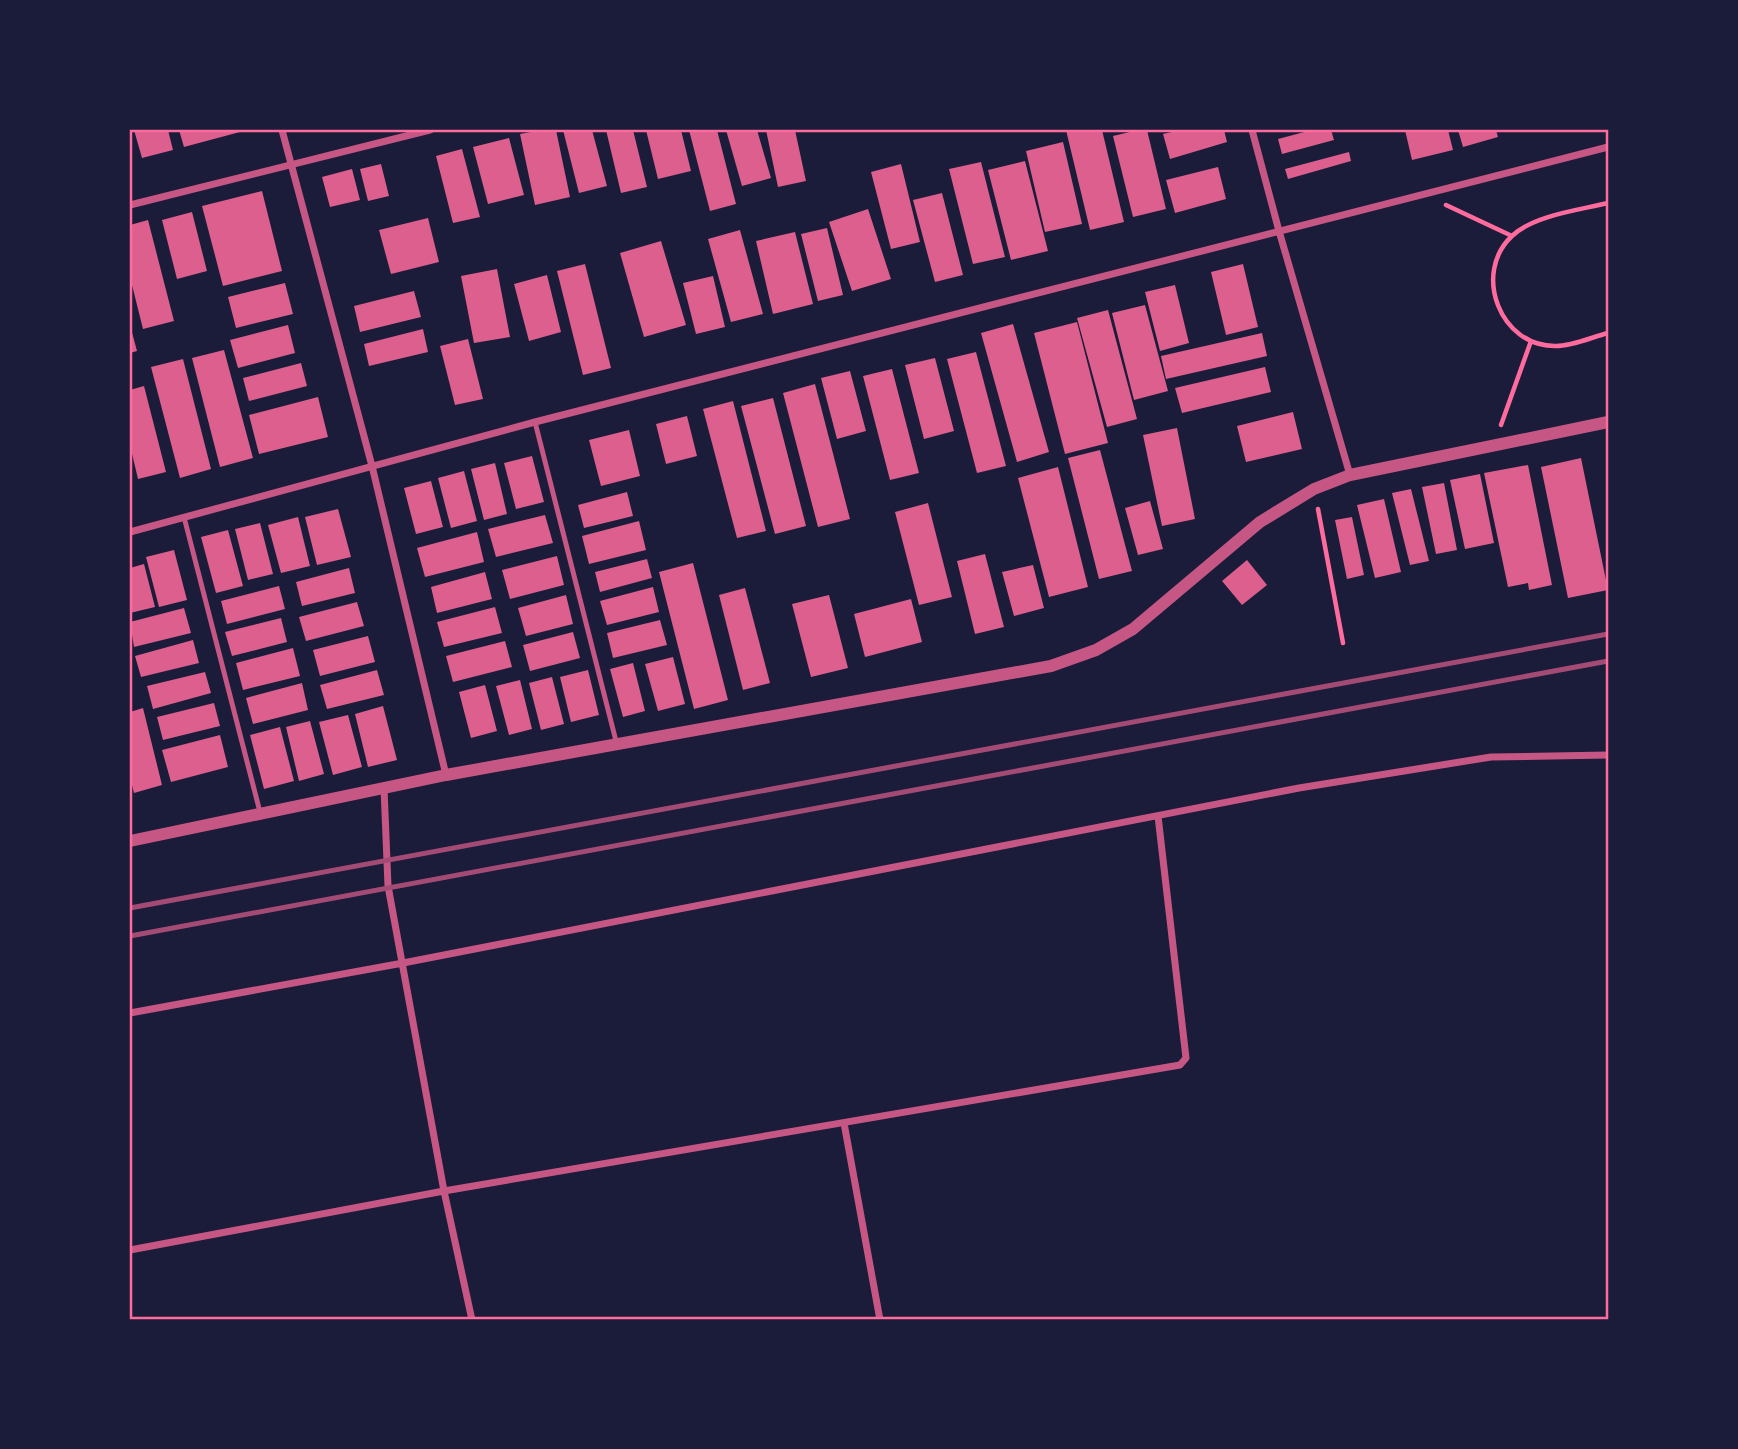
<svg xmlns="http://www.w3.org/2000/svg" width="1738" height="1449" font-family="'Public Sans',sans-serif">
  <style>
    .building { fill: #dd5f8e }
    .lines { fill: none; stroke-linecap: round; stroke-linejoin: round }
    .path { stroke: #ff6b9d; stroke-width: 4.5 }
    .service { stroke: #c65784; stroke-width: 5 }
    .minor { stroke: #c65784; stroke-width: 7 }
    .tertiary { stroke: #c65784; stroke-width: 12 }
    .rail { stroke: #a44b75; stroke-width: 5 }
    .neatline { fill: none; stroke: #ff6b9d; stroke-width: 2.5 }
  </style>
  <rect width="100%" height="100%" fill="#1b1b3a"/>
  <path class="building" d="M 134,130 L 168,130 L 173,150 L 142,158 Z
    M 179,130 L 239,130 L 240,132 L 184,147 Z
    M 541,130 L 556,130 L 570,197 L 535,205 L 520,134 Z
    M 563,130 L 592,130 L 607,186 L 579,193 Z
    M 606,130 L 633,130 L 647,187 L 621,193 Z
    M 646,130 L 681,130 L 691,171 L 658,179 Z
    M 689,130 L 717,130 L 736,204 L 710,211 Z
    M 726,130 L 757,130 L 771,178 L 742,186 Z
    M 766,130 L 795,130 L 806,181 L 778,187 Z
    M 1066,130 L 1102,130 L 1124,222 L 1090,230 Z
    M 1138,130 L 1147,130 L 1166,209 L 1133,217 L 1113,136 Z
    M 1180,130 L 1224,130 L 1227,142 L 1170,159 L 1163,134 Z
    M 1312,130 L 1331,130 L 1334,140 L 1282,154 L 1278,139 Z
    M 1405,130 L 1448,130 L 1453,150 L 1412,160 Z
    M 1458,130 L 1496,130 L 1498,137 L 1463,147 Z
    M 509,138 L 524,195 L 488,204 L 473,147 Z
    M 1063,142 L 1082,224 L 1045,232 L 1026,151 Z
    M 462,149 L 480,217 L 453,223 L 436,156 Z
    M 1349,152 L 1351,161 L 1288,179 L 1285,169 Z
    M 1025,161 L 1048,251 L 1011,260 L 988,170 Z
    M 981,162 L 1005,257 L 973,264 L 949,169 Z
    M 381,164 L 389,196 L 368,201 L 360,169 Z
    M 901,164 L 920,242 L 891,249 L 871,172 Z
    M 1218,167 L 1226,199 L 1175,213 L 1166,180 Z
    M 352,169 L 360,200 L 330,207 L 322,177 Z
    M 262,191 L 282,271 L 223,286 L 202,206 Z
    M 942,193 L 963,275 L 935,282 L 913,200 Z
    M 868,209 L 891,279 L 852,291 L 829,222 Z
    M 192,212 L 207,271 L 177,279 L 162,220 Z
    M 428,218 L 439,262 L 391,274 L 379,230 Z
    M 148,220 L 174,321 L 143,329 L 130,277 L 130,225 Z
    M 827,228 L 843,295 L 818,301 L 801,234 Z
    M 740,230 L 763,314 L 731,322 L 708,239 Z
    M 795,232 L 813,304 L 773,314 L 756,241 Z
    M 661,241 L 686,325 L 644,337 L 620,253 Z
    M 585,264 L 611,368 L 583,375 L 557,271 Z
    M 1243,264 L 1258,327 L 1226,335 L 1211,272 Z
    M 497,269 L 510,337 L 474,343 L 461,276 Z
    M 547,275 L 561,332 L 529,341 L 514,284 Z
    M 713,276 L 725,327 L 696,334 L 683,283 Z
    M 285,283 L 293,314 L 236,328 L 228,297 Z
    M 1175,285 L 1189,343 L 1160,351 L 1145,292 Z
    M 414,291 L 421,317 L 360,332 L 354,306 Z
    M 1145,305 L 1168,391 L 1134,400 L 1112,313 Z
    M 1108,310 L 1137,419 L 1107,427 L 1077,318 Z
    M 1077,322 L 1108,443 L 1065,454 L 1034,333 Z
    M 1013,324 L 1049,452 L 1017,462 L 981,333 Z
    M 130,325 L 137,351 L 130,353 Z
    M 288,325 L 295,353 L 238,368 L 230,340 Z
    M 423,329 L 428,352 L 369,366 L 364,344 Z
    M 1262,333 L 1267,356 L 1166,379 L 1161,356 Z
    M 468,339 L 483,399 L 455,405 L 440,346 Z
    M 224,350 L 253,458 L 220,467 L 192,358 Z
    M 976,352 L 1006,466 L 977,473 L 947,359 Z
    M 935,358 L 954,431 L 924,439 L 905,365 Z
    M 183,359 L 211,469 L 180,478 L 151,367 Z
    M 301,363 L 307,386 L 249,401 L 243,378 Z
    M 1265,367 L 1271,392 L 1182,413 L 1175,388 Z
    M 892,369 L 919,473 L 890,480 L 863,376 Z
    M 850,371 L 866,431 L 837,439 L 821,378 Z
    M 815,384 L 850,519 L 818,527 L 783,393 Z
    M 144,386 L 166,472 L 138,479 L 130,445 L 130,390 Z
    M 318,397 L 328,437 L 259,454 L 249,415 Z
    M 773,398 L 806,526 L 775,534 L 741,406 Z
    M 733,401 L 766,531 L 737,538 L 703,409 Z
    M 1293,412 L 1302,449 L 1246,462 L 1237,426 Z
    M 687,416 L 697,456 L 666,464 L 656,424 Z
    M 1177,428 L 1195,519 L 1162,526 L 1143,435 Z
    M 629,430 L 640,476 L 601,486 L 589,440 Z
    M 1100,450 L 1132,571 L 1099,579 L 1068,458 Z
    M 532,456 L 544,502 L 516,509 L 504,463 Z
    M 1581,458 L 1608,590 L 1568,598 L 1541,467 Z
    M 495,463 L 507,514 L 484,520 L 471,469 Z
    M 1528,465 L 1552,585 L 1529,590 L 1528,583 L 1508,587 L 1484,473 Z
    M 1058,467 L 1088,587 L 1049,597 L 1018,478 Z
    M 464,471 L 477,521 L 451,528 L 438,478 Z
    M 1480,474 L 1494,543 L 1465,549 L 1450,480 Z
    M 431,481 L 443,527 L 416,534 L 404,488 Z
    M 1444,483 L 1457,550 L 1436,554 L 1422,487 Z
    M 1411,489 L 1429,561 L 1410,565 L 1392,493 Z
    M 627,492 L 633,516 L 584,528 L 578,505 Z
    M 1384,499 L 1401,572 L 1375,578 L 1357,505 Z
    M 1150,501 L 1163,549 L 1138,555 L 1125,508 Z
    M 928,503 L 952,597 L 919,605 L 895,512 Z
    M 338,509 L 351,557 L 317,565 L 305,517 Z
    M 545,515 L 553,543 L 496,557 L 488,529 Z
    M 298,517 L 310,566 L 281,573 L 268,525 Z
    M 1352,517 L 1364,575 L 1347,579 L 1335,520 Z
    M 639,521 L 646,550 L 589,564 L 582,536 Z
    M 260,523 L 273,574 L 248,580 L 235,529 Z
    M 228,530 L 243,586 L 216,593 L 201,537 Z
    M 477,532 L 484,562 L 425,577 L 417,548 Z
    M 174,550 L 187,600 L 159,607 L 146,557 Z
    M 985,554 L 1004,627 L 975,634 L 957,561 Z
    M 557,556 L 564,585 L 510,599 L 502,570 Z
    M 647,559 L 652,578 L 600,592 L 595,572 Z
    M 1247,560 L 1267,585 L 1242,605 L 1222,581 Z
    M 693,563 L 728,700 L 694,709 L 659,572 Z
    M 144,564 L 155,607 L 130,613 L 130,568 Z
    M 1033,565 L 1044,608 L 1014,616 L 1002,572 Z
    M 349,568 L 355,593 L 302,606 L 296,582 Z
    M 485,572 L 492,599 L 437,613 L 431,587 Z
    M 279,586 L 285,609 L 227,624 L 221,601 Z
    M 653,587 L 659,612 L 607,625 L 600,601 Z
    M 745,588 L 770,683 L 743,690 L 719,595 Z
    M 566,595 L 573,624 L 526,636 L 518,608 Z
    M 829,595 L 848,668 L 811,677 L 792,604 Z
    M 911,599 L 922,642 L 865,657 L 854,614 Z
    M 357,602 L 364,626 L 306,641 L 299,617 Z
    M 495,607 L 502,633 L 444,647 L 437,622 Z
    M 184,608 L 191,633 L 134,647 L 130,622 Z
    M 281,618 L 287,642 L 232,656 L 225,632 Z
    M 660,620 L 667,645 L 613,658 L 607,633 Z
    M 573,632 L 580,658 L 530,671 L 523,645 Z
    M 368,636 L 375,662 L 320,676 L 313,650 Z
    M 193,640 L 199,663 L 141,677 L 135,656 Z
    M 505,641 L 512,667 L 453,682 L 446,656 Z
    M 293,648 L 300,676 L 243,690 L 236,663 Z
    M 673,657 L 685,704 L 658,711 L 645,664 Z
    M 633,663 L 645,711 L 623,717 L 610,669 Z
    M 377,670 L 384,695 L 327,709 L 320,685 Z
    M 588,670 L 599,715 L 571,722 L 560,677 Z
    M 205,672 L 211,693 L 153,709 L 147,686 Z
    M 552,677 L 564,724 L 541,730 L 529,683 Z
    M 520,680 L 532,729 L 509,735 L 496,686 Z
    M 302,683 L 308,710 L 253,724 L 246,698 Z
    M 485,685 L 497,731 L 471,738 L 459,692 Z
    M 214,703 L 220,726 L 163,740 L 157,717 Z
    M 383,706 L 397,760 L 368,767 L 355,714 Z
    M 143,708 L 162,785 L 134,793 L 130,777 L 130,712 Z
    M 348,715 L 362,767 L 333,775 L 319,722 Z
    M 310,721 L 324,774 L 299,781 L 286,727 Z
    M 280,727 L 294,781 L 264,789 L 250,735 Z
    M 220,735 L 228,767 L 171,782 L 162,750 Z"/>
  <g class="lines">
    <path class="path" d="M 1608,203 C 1580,210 1534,215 1512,236 C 1472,273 1500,347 1556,346 C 1573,346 1592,337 1608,333
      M 1446,205 L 1512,236
      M 1501,425 L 1531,341
      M 1318,509 L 1343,643"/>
    <path class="service" d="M 535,422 L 617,745
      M 184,517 L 260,812"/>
    <path class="minor" d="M 282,130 L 372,466 L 446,775
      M 1252,130 L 1279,231 L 1350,475
      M 130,205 L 430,130
      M 130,532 L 535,422 L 1608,147
      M 384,788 L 388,886 L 444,1191 L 472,1320
      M 130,1013 L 403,963 L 1299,788 L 1491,757 L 1608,755
      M 844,1123 L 880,1320
      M 130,1250 L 444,1191 L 1180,1065 L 1186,1058 L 1158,816"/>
    <path class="tertiary" d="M 130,841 L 446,775 L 1051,666 L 1096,650 L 1133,629 L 1260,522 L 1314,489 L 1350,475 L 1608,422"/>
    <path class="rail" d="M 130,908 L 1608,634
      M 130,936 L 1608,661"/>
  </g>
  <rect width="1738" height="1449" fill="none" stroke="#1b1b3a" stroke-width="262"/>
  <rect x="131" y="131" width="1476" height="1187" class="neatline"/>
</svg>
